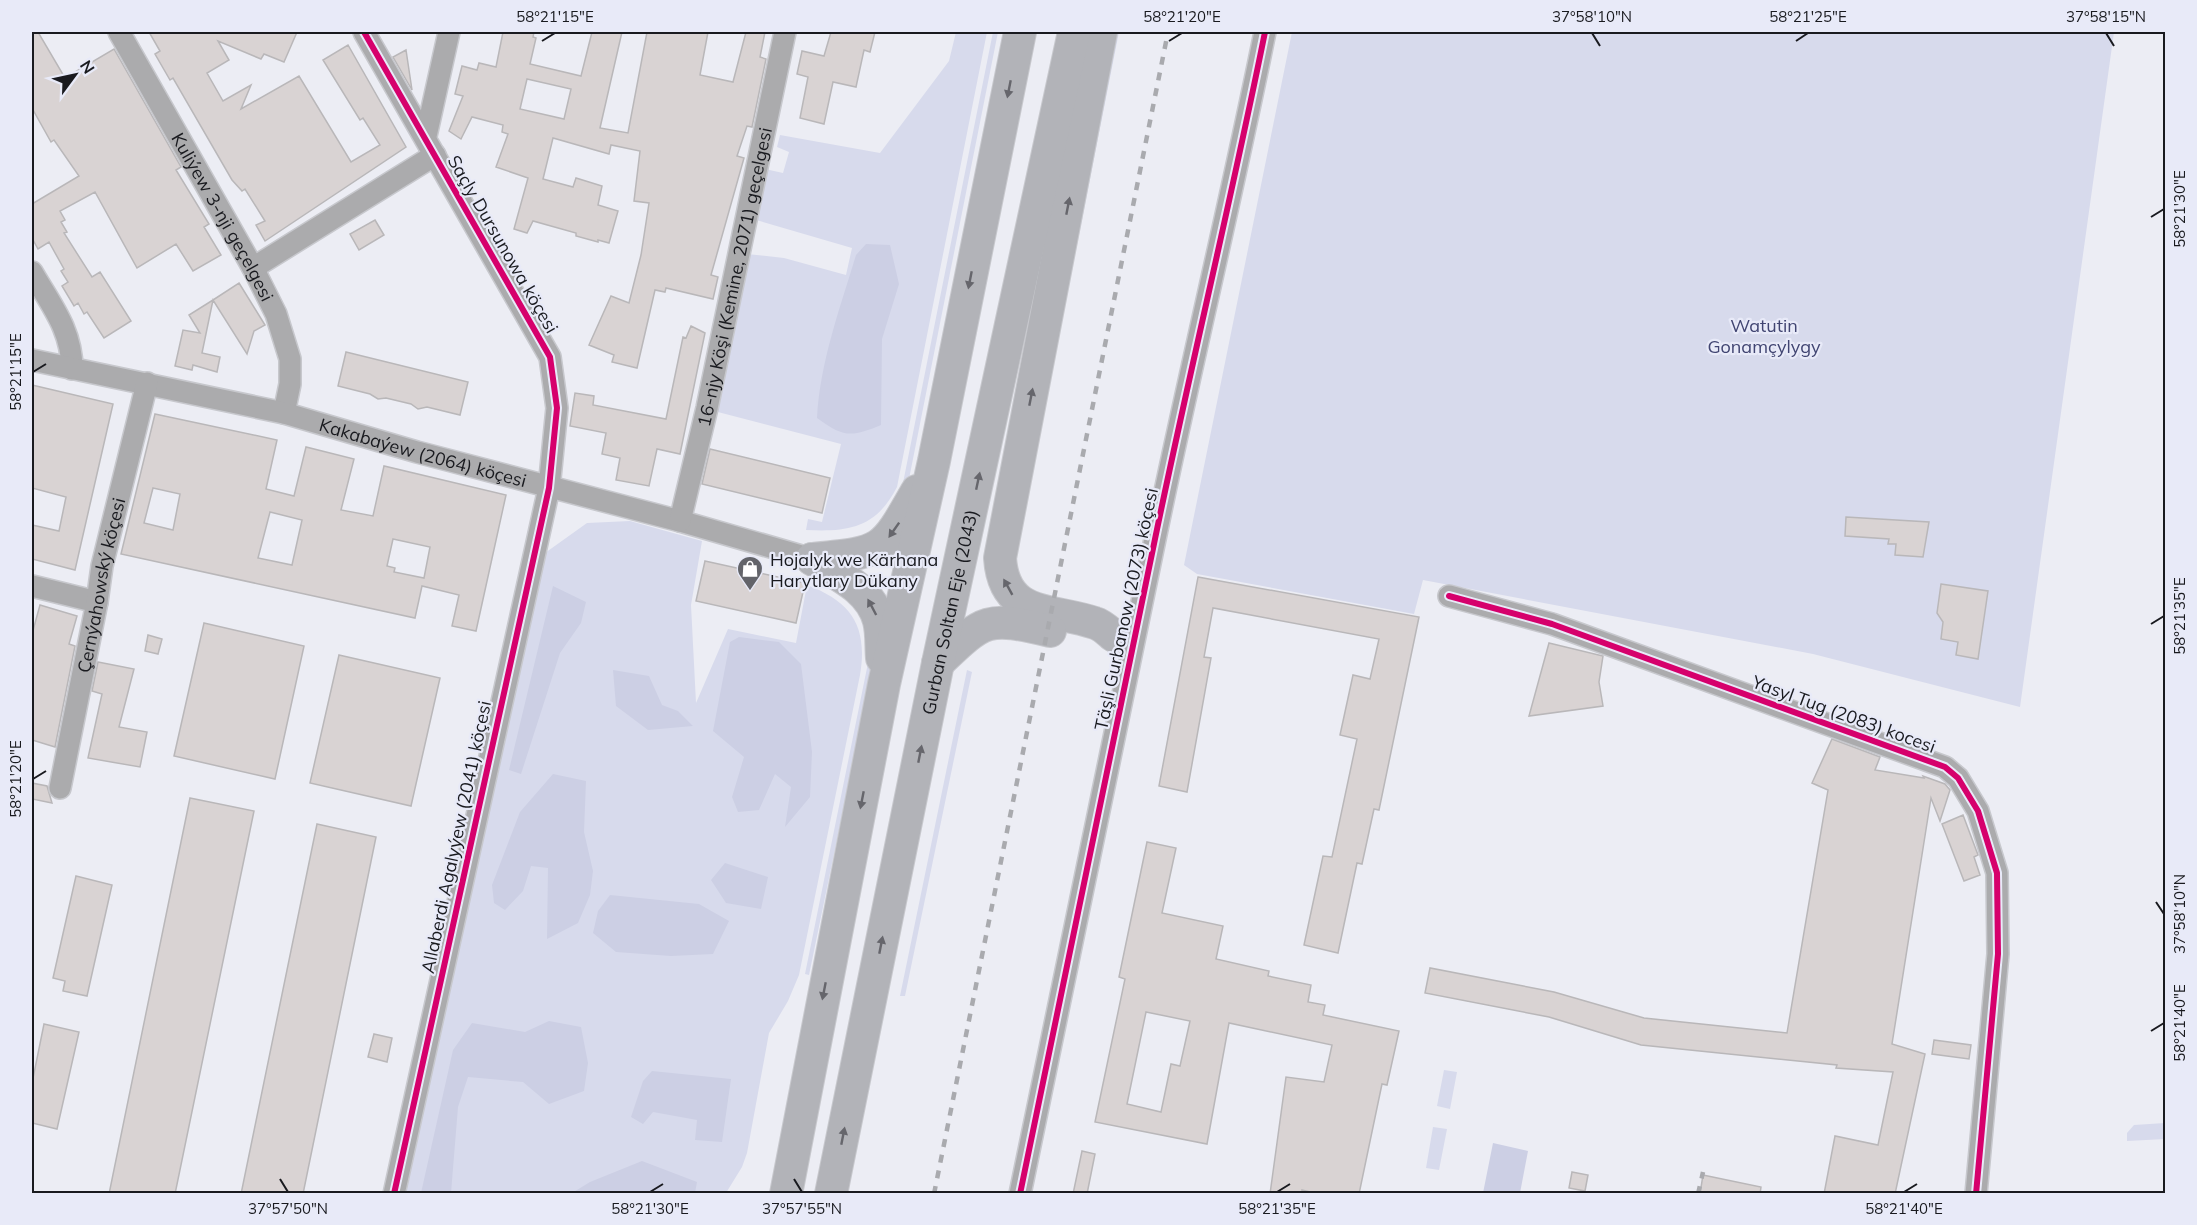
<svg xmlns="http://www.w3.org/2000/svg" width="2197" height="1225" font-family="Mulish,sans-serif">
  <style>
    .green { fill: #d7daec }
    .forest { fill: #cccfe4 }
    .building { fill: #d9d3d3; stroke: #b9b7b9; stroke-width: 1.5; fill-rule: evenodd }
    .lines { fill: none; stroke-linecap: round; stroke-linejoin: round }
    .minor-casing { stroke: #c7c8cd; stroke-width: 24 }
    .highway-casing { stroke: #c7c8cd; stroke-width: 34 }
    .minor { stroke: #ababad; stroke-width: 21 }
    .highway { stroke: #b2b3b8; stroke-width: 32 }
    .rail { stroke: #a9aaae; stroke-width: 4.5; stroke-dasharray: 8 8; stroke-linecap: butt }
    .cycleway-casing { stroke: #e8eaf8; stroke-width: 10 }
    .cycleway { stroke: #d6006c; stroke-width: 6 }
    .oneway { fill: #66666c }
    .ticks { fill: none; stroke: #191a1f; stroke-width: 2 }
    .labels { text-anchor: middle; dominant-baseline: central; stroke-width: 4.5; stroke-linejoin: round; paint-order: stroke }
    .street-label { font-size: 18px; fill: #191a1f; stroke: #e8eaf8 }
    .park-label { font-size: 18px; fill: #414572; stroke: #e8eaf8 }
    .poi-label { font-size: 18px; fill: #191a1f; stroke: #e8eaf8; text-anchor: start }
    .neatline { fill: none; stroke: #191a1f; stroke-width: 2 }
    .ticks-label { font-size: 15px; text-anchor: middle; fill: #191a1f }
  </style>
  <rect width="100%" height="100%" fill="#ecedf4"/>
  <path class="green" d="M 956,32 L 987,32 L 897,487 C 876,528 849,532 806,530 L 808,519 L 822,522 L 841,444 L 714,411 L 747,254 L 784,258 L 846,275 L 852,248 L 753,219 L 765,169 L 783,173 L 789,152 L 777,147 L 780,135 L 880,153 L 949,61 Z
    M 993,32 L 998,32 L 907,489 L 902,488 Z
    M 1114,32 L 1119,32 L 1018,544 Z
    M 1292,32 L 2114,32 L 2020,707 L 1813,654 L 1423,580 L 1414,614 L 1197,574 L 1184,565 Z
    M 630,521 L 702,541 L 691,605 L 696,703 L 728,629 L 796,643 L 807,585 C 852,602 868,627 860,675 L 799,975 L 788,1001 L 769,1033 L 747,1153 L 742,1167 L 726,1193 L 404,1194 L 545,553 L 587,523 Z
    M 873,657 L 871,675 L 809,975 L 805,974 L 868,663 Z
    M 967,670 L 972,672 L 905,996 L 900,996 Z
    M 1444,1070 L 1457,1072 L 1450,1109 L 1437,1106 Z
    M 2165,1123 L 2165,1139 L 2127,1141 L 2127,1133 L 2134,1125 Z
    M 1433,1127 L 1447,1129 L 1439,1170 L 1426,1168 Z"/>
  <path class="forest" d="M 866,244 L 890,245 L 899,284 L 882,339 L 881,425 C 852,437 844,438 817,418 C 820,362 840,308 856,255 Z
    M 553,586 L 586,602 L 581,623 L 560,653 L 521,774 L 509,770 Z
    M 739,637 L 779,642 L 801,664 L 812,752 L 810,797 L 785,827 L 791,787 L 775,774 L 759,810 L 738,812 L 732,797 L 744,757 L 713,731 L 730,642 Z
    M 613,670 L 649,676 L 662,705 L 678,711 L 693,726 L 648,730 L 616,706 Z
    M 553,774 L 586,781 L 584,832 L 593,871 L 590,895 L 578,923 L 547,939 L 548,868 L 531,866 L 523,891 L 505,910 L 494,903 L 492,885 L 520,812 Z
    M 725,863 L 768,877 L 761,909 L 726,903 L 711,880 Z
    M 610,895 L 699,904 L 729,921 L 713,954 L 671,956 L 616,952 L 593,933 L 598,911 Z
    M 549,1021 L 581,1027 L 588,1063 L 584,1091 L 549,1104 L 523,1082 L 468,1077 L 458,1107 L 451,1193 L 421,1193 L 453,1050 L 472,1023 L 525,1032 Z
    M 652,1071 L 731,1079 L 722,1142 L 695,1140 L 697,1120 L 653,1112 L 643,1124 L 631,1117 L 643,1081 Z
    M 1493,1143 L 1528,1151 L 1520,1193 L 1483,1193 Z
    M 642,1161 L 697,1182 L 695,1193 L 572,1193 L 590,1182 Z"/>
  <path class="building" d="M 32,32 L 38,32 L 65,78 L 114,49 L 181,167 L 176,170 L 209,224 L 204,227 L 221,255 L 193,271 L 176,244 L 137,268 L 95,192 L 60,211 L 65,220 L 61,222 L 67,232 L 64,233 L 92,277 L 100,272 L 131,321 L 104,338 L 87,312 L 84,314 L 78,303 L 74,306 L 62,286 L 68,282 L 61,271 L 64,269 L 49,242 L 38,249 L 32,238 L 32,204 L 79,176 L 54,140 L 51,142 L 32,108 Z
    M 149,32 L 297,32 L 284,62 L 264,54 L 261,59 L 218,41 L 229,60 L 207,73 L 223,101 L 251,85 L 241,109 L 299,76 L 351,162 L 380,145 L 363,118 L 360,120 L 323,60 L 348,45 L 406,147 L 265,241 L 256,225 L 265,221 L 245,189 L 242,191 L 232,180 L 173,78 L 170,80 L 155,54 L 160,51 Z
    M 503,32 L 534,32 L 533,37 L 536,38 L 530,64 L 581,76 L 592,32 L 622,32 L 600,128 L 628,133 L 647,32 L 708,32 L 700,75 L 733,82 L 746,32 L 765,32 L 760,57 L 766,59 L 752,127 L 747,126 L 737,156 L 744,158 L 711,275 L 718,277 L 713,299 L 666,288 L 665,292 L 655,290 L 637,368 L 612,362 L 614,355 L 589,345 L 611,296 L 629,303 L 641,255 L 649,203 L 634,201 L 640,151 L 611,145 L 609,154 L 553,138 L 543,179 L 573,187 L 576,178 L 602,186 L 598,205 L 618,211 L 609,243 L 598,240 L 598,242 L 576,236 L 576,233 L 533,221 L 527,233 L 514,229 L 528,178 L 496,167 L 508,134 L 502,132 L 503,125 L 472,117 L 461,139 L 449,131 L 463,96 L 455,94 L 462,66 L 477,70 L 479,63 L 496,67 ZM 527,79 L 571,89 L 564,119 L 520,109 Z
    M 831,32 L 875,32 L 870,52 L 864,50 L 856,87 L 833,82 L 824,124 L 800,118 L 808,77 L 797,74 L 802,51 L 824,56 Z
    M 406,50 L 412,90 L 393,57 Z
    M 375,220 L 384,235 L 359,250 L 350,234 Z
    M 239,283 L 265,325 L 254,331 L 247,354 L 213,300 L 202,353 L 220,357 L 217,372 L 193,365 L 192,370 L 175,366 L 183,330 L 200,333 L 189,315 L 213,300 Z
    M 691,326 L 705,333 L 680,454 L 657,449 L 649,486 L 616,480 L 620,458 L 602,454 L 606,433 L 570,426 L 575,393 L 594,396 L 593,405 L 666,419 L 683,337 L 686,338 Z
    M 346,352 L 468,382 L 460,415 L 427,407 L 418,409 L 411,404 L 386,398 L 378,399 L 370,394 L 338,386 Z
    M 32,385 L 113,404 L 75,570 L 32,559 L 32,525 L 59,531 L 66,497 L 32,488 Z
    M 155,414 L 277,440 L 266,489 L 294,496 L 306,447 L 354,459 L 341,510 L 373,516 L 384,466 L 506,495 L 476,631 L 452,626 L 459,595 L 422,586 L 415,618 L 121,554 ZM 153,488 L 180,494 L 173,530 L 144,523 ZM 270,512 L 302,520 L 292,565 L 258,558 ZM 393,539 L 430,547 L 424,578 L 394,572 L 395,568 L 387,566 Z
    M 710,449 L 830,478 L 822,513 L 702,484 Z
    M 1846,517 L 1929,522 L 1923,557 L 1895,555 L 1896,544 L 1888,544 L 1889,539 L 1845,536 Z
    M 705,561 L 805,583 L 796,623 L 696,601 Z
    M 1198,577 L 1419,617 L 1379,810 L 1374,809 L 1362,864 L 1357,863 L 1338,953 L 1304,945 L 1323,856 L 1332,857 L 1357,739 L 1340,735 L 1353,675 L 1370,679 L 1379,639 L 1213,608 L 1204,657 L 1211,658 L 1187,792 L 1159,786 Z
    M 1941,584 L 1988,591 L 1978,659 L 1956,655 L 1958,642 L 1941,639 L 1943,622 L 1937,613 Z
    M 40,605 L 77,616 L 69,644 L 75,646 L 55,747 L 32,740 L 32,634 Z
    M 204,623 L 304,646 L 275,779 L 174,756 Z
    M 148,635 L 162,639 L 158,654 L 145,651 Z
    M 1549,643 L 1603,656 L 1599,682 L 1603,706 L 1529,716 Z
    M 339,655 L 440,678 L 411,806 L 310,783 Z
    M 98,662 L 134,669 L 119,727 L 147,732 L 140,767 L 88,758 L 102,694 L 92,691 Z
    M 1832,739 L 1880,757 L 1875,770 L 1924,778 L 1923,776 L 1945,784 L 1950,790 L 1940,821 L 1931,798 L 1892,1044 L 1925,1054 L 1895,1194 L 1824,1194 L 1835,1136 L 1878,1145 L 1893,1072 L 1836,1068 L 1837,1065 L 1641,1045 L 1549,1017 L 1425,993 L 1430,968 L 1554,992 L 1644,1018 L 1787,1033 L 1828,790 L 1812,783 Z
    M 32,783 L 47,786 L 52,803 L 32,799 Z
    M 190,798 L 254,811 L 175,1194 L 109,1194 Z
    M 1963,815 L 1978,855 L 1974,857 L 1980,875 L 1964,881 L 1942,824 Z
    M 317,824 L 376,837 L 303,1194 L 241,1194 Z
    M 1147,842 L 1176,848 L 1162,913 L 1223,926 L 1216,959 L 1269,971 L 1268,976 L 1311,985 L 1308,1002 L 1325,1005 L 1323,1015 L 1399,1031 L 1387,1085 L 1382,1084 L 1359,1194 L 1318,1194 L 1302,1190 L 1302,1194 L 1270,1194 L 1286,1077 L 1324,1082 L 1332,1045 L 1229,1023 L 1207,1144 L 1095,1122 L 1125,979 L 1119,977 ZM 1146,1012 L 1190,1021 L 1180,1066 L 1171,1064 L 1161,1112 L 1127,1104 Z
    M 76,876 L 112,885 L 87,996 L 63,991 L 65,981 L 53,978 Z
    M 44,1024 L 79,1032 L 57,1129 L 32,1123 L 32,1083 Z
    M 374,1034 L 392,1038 L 387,1062 L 368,1057 Z
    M 1934,1040 L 1971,1045 L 1969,1059 L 1932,1054 Z
    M 1082,1151 L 1095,1154 L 1087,1194 L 1073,1194 Z
    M 1572,1172 L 1588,1175 L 1585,1191 L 1569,1188 Z
    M 1703,1175 L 1761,1187 L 1760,1194 L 1700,1194 Z"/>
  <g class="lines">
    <defs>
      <g id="minor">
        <path id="s1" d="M 119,32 L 253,268 L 276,314 L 290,359 L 290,384 L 284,413"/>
        <path d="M 364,32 L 550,357 L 557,408 L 549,488 L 394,1194"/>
        <path d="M 426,136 L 449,32"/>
        <path d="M 253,268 L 435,155"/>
        <path d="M 32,272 C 51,305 72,330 72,369"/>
        <path id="s2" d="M 32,360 L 284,413 L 417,452 L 680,521 L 812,559"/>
        <path id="s3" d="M 680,521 L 707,408 L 785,32"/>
        <path d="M 32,586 L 97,602"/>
        <path d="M 1449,596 L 1552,624 L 1945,767 L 1958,778 L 1978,811 L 1997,873 L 1998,954 L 1976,1194"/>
        <path id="s4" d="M 60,788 L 97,602 L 102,566 L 147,383"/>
        <path d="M 1020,1194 C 1064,975 1110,757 1155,539 C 1190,369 1231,201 1265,32"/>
      </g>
      <g id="highway">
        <path d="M 1101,32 L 1000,558 C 1004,618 1051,608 1095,623 C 1102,625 1108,631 1114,636"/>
        <path d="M 812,559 C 883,552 882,553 917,491"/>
        <path d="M 812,559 C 838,575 871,589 879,621 C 882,632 881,646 882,658"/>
        <path d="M 938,663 C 985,618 987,616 1050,631"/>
        <path d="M 786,1194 L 884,684 L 934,461 L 1020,32"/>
        <path id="s5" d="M 831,1194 L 938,663 L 1074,32"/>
      </g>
    </defs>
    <use href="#minor" class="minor-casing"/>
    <use href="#highway" class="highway-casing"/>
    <use href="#minor" class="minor"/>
    <use href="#highway" class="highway"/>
    <path class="rail" d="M 934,1194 L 1168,32
      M 1698,1194 L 1703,1172"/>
    <defs>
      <path id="cycleway" d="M 364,32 L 550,357 L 557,408 L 549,488 L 394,1194
        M 1449,596 L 1552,624 L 1945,767 L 1958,778 L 1978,811 L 1997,873 L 1998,954 L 1976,1194
        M 1020,1194 C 1064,975 1110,757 1155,539 C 1190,369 1231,201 1265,32"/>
    </defs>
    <use href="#cycleway" class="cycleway-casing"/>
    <use href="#cycleway" class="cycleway"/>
  </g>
  <defs><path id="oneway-solid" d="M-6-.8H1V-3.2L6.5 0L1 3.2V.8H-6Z" transform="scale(1.5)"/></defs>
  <g class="oneway">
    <use href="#oneway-solid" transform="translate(1009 89) rotate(101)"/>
    <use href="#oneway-solid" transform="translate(1068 206) rotate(-79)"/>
    <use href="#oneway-solid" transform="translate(970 280) rotate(101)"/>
    <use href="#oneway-solid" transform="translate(1031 397) rotate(-79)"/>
    <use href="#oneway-solid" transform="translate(978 481) rotate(-78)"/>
    <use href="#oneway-solid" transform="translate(894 530) rotate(125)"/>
    <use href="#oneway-solid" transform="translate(1008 587) rotate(-119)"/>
    <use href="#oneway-solid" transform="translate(872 607) rotate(-118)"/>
    <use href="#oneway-solid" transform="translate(920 754) rotate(-79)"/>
    <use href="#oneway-solid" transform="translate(862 800) rotate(101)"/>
    <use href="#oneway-solid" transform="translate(881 945) rotate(-79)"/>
    <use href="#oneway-solid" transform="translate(824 991) rotate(101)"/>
    <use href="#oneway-solid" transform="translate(843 1136) rotate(-79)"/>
  </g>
  <path class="ticks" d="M 1592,33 L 1600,46M 2106,33 L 2114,46M 542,41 L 555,33M 1169,41 L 1182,33M 1796,41 L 1808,33M 2151,217 L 2164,209M 33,372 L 46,364M 2151,624 L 2164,616M 33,779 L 46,771M 2156,902 L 2164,914M 2151,1031 L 2164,1023M 280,1179 L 288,1192M 794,1179 L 802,1192M 650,1192 L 663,1184M 1277,1192 L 1290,1184M 1904,1192 L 1917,1184"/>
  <defs>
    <symbol id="shop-pin" viewBox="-11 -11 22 30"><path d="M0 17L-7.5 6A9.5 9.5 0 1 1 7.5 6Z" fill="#63646a" stroke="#e8eaf8"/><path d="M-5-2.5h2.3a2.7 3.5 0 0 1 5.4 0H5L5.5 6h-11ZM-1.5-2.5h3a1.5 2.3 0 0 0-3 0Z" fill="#fff"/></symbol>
  </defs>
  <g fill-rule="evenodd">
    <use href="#shop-pin" x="735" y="554" width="30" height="40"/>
  </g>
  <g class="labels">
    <g class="street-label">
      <text stroke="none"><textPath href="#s1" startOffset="212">Kuliýew 3-nji geçelgesi</textPath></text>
      <text transform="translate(503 244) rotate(60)">Saçly Dursunowa köçesi</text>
      <text stroke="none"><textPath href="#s3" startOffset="250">16-njy Köşi (Kemine, 2071) geçelgesi</textPath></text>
      <text stroke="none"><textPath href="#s2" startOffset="402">Kakabaýew (2064) köçesi</textPath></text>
      <text stroke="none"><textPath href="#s4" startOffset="207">Çernýahowský köçesi</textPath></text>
      <text transform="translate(1126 609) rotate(-78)">Täşli Gurbanow (2073) köçesi</text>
      <text stroke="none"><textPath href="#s5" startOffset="594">Gurban Soltan Eje (2043)</textPath></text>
      <text transform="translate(1844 714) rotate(20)">Yasyl Tug (2083) kocesi</text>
      <text transform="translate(456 837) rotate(-78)">Allaberdi Agalyýew (2041) köçesi</text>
    </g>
    <g class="park-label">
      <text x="1764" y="325">Watutin<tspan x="1764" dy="21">Gonamçylygy</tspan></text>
    </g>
    <g class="poi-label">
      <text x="770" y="559">Hojalyk we Kärhana<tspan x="770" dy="21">Harytlary Dükany</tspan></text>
    </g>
  </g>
  <rect width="2197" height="1225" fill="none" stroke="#e8eaf8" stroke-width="66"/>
  <g transform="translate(75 75) rotate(57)" stroke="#e8eaf8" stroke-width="4.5" paint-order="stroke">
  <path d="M0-4.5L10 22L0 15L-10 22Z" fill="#191a1f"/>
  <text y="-9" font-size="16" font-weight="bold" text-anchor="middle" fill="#191a1f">N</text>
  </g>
  <rect x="33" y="33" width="2131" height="1159" class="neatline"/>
  <g class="ticks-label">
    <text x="555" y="22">58°21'15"E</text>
    <text x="1182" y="22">58°21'20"E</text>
    <text x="1592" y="22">37°58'10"N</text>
    <text x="1808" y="22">58°21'25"E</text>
    <text x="2106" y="22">37°58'15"N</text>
    <text transform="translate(2180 209) rotate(-90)" y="5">58°21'30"E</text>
    <text transform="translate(16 372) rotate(-90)" y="5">58°21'15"E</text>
    <text transform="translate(2180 616) rotate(-90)" y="5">58°21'35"E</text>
    <text transform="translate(16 779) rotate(-90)" y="5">58°21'20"E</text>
    <text transform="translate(2180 914) rotate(-90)" y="5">37°58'10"N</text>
    <text transform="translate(2180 1023) rotate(-90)" y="5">58°21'40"E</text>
    <text x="288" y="1214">37°57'50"N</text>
    <text x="650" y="1214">58°21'30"E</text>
    <text x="802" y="1214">37°57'55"N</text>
    <text x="1277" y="1214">58°21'35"E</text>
    <text x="1904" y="1214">58°21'40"E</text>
  </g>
</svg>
